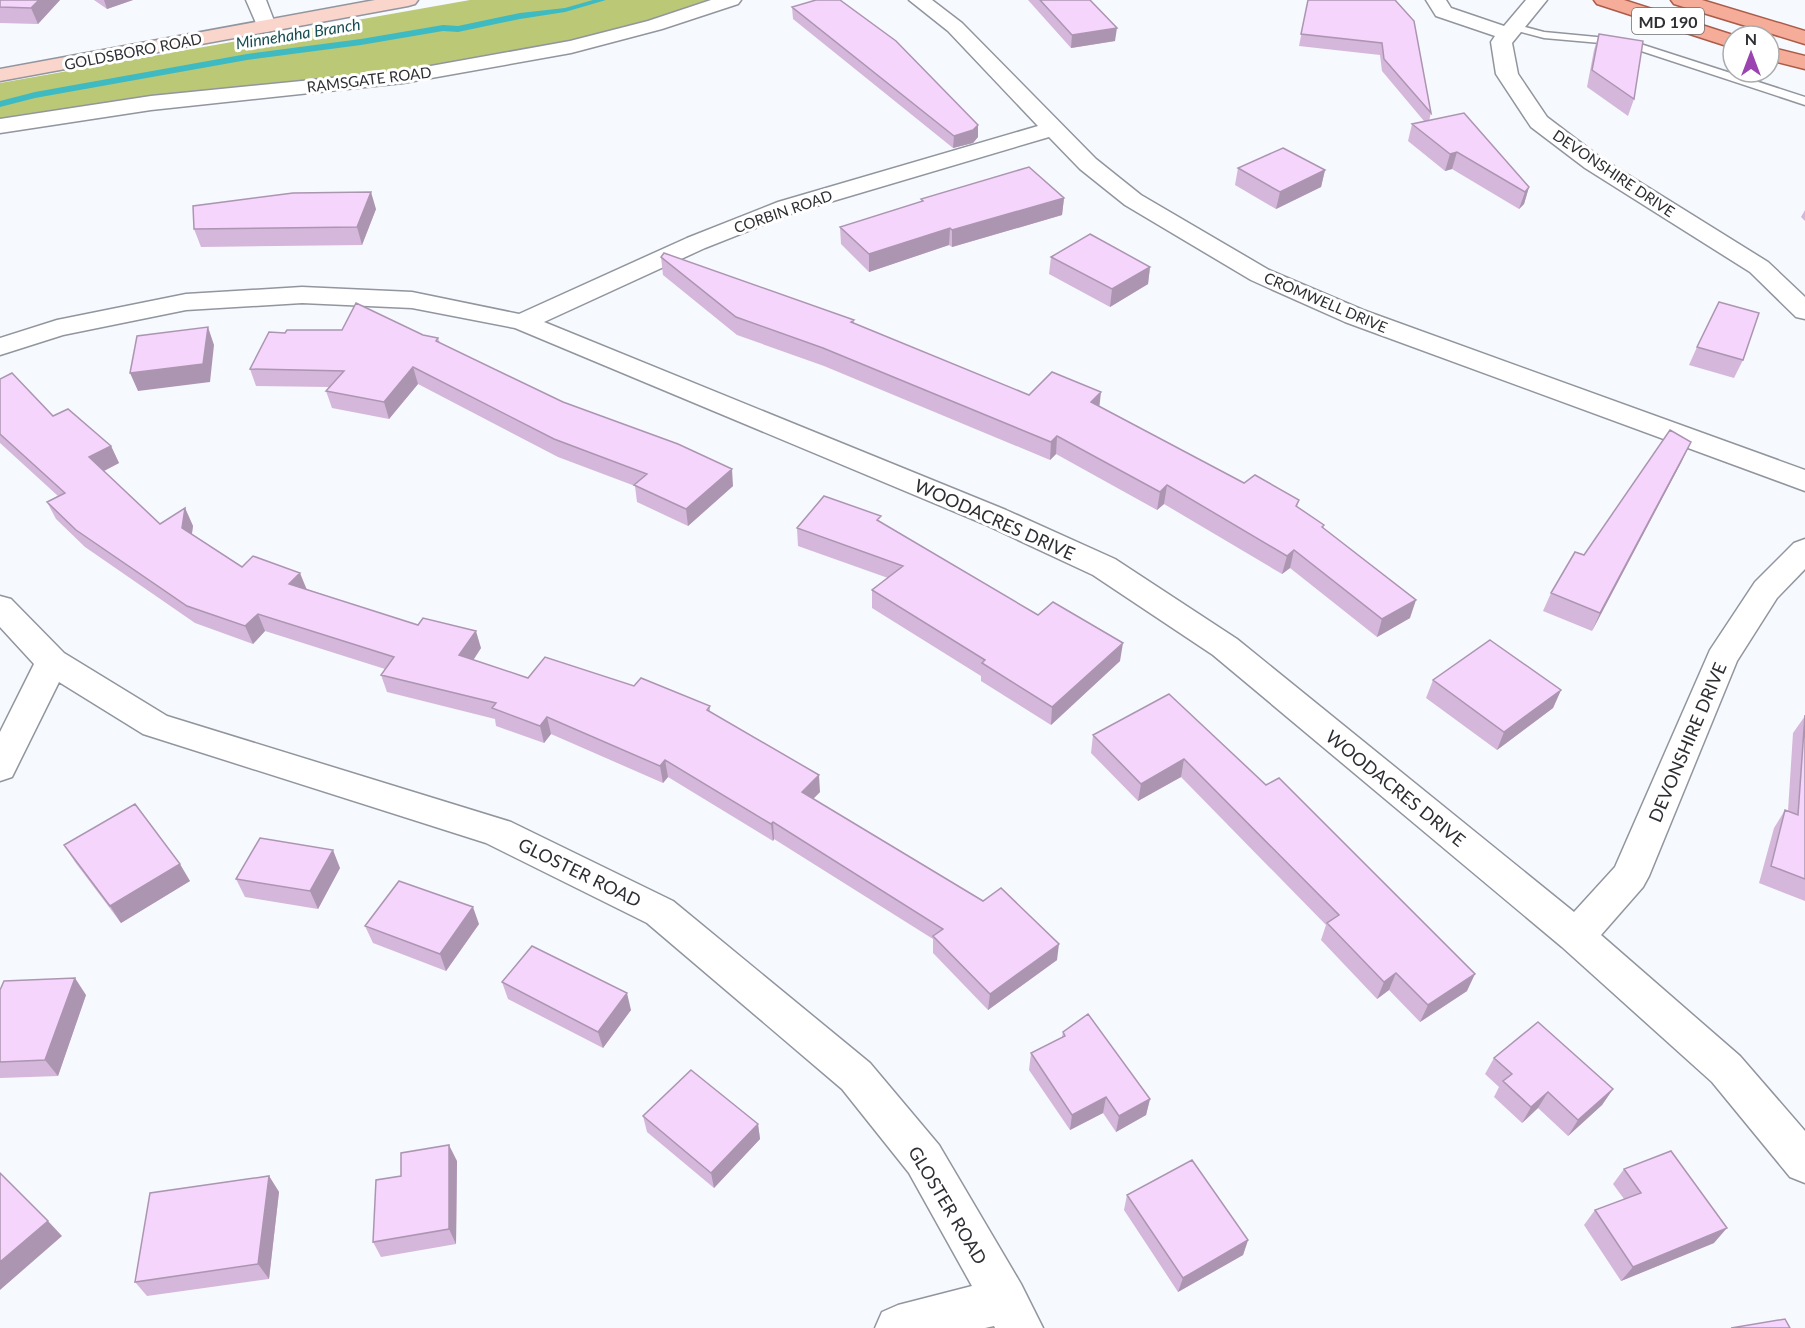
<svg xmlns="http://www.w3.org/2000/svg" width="1805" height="1328" font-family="Lato,sans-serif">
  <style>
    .forest { fill: #bbc876 }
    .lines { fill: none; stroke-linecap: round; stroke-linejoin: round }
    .stream { fill: #3ebac3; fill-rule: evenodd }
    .lane-casing { stroke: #91959e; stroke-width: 3 }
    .street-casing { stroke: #91959e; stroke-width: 3 }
    .secondary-casing { stroke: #91959e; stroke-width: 3 }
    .primary-casing { stroke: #ab5c49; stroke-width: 3 }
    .lane { fill: #fff; fill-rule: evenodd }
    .street { fill: #fff; fill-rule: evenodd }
    .secondary { fill: #fad5cc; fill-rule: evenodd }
    .primary { fill: #f5ac99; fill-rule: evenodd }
    .wall { fill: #d4b7da }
    .shaded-wall { fill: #ac95b1 }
    .building { fill: #f6d5fd; stroke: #ac95b1; stroke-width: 1.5 }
    .labels { text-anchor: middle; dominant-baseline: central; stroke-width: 6; stroke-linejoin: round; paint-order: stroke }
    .far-street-label { font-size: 15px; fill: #2e2f33; stroke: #fff }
    .shield { fill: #fff; stroke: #6d6d70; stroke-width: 1.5 }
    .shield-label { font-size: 16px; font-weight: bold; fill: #2e2f33 }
    .far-water-label { font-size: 16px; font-style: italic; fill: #174c50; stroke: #fff }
    .street-label { font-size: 18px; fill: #2e2f33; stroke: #fff }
  </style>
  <rect width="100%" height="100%" fill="#f6f9fe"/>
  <path class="forest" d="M 470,0 L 731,0 L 655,25 L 403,77 L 0,126 L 0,83 Z"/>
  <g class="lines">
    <path class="stream" d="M 593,0 L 606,0 L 565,12 L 520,19 L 458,32 L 443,31 L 361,45 L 247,60 L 35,98 L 0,107 L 0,101 L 35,92 L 247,54 L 361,39 L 443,25 L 458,26 L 520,13 L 565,8 Z"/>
    <defs>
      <path id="lane" d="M 1514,24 L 1544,32 L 1628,40 L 1805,97 L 1805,105 L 1623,45 L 1544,38 L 1510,29 L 1510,25 Z"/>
      <path id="street" d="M 246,0 L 266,0 L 276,26 L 273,30 L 266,32 L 259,30 Z
        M 711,0 L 741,0 L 738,4 L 662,29 L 571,53 L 403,83 L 151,110 L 0,133 L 0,119 L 151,96 L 403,71 L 570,41 L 648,21 Z
        M 909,0 L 932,0 L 962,23 L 1096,159 L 1141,195 L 1269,270 L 1363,310 L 1805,470 L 1805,491 L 1345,322 L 1251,280 L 1125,205 L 1080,169 L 1049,137 L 796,212 L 705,248 L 544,322 L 1006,510 L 1115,559 L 1237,639 L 1574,912 L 1615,867 L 1710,650 L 1755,582 L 1794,543 L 1805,539 L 1805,569 L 1777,598 L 1737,661 L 1649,876 L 1643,887 L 1601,935 L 1740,1056 L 1805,1131 L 1805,1183 L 1790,1177 L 1712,1082 L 1562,947 L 1213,655 L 1093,575 L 984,524 L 515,328 L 412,308 L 302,303 L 186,310 L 63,335 L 0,355 L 0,338 L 57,320 L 186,294 L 302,287 L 412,292 L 519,314 L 687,238 L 778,202 L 1038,126 L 948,31 Z
        M 1426,0 L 1446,0 L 1451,8 L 1504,26 L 1526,0 L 1547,0 L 1512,43 L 1518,74 L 1547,117 L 1601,158 L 1768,262 L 1805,297 L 1805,319 L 1796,317 L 1750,272 L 1585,168 L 1531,127 L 1496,74 L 1491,42 L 1495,36 L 1436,16 Z
        M 0,596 L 11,599 L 64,653 L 167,716 L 511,822 L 673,901 L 870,1063 L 939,1145 L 1021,1284 L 1043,1328 L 995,1328 L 994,1326 L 985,1328 L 875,1328 L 882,1312 L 898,1305 L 972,1286 L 909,1173 L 842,1089 L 647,923 L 486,843 L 143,734 L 59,682 L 12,777 L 0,781 L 0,732 L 34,664 L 0,627 Z"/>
      <path id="secondary" d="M 375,0 L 418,0 L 415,4 L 408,6 L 0,81 L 0,69 Z"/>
      <path id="primary" d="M 1594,0 L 1624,0 L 1736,36 L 1733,36 L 1733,48 L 1597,4 Z
        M 1671,0 L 1702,0 L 1805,31 L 1805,44 L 1674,4 Z
        M 1769,47 L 1805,56 L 1805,69 L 1769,60 Z"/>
    </defs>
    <use href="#lane" class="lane-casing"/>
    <use href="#street" class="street-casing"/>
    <use href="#secondary" class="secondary-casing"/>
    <use href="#primary" class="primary-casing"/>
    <use href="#lane" class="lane"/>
    <use href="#street" class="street"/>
    <use href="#secondary" class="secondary"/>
    <use href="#primary" class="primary"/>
  </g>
  <path class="wall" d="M 0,0 L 60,0 L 38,24 L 0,23 Z
    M 94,0 L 133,0 L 107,9 Z
    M 1028,0 L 1090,0 L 1115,41 L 1071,48 Z
    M 1308,0 L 1395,0 L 1431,113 L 1429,121 L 1529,187 L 1524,204 L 1519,209 L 1452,169 L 1445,171 L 1408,141 L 1412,124 L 1424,121 L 1382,71 L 1380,55 L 1299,46 Z
    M 792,7 L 978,125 L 978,137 L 973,143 L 953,148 L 793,19 Z
    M 1599,34 L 1634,99 L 1628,116 L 1587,87 L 1594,50 Z
    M 1238,168 L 1325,170 L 1321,187 L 1276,209 L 1235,185 Z
    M 1064,198 L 1062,215 L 952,247 L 949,245 L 869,272 L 841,244 L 840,227 L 921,202 L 921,199 Z
    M 376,209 L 362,245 L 201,247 L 194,229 Z
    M 1805,210 L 1805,221 L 1801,217 Z
    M 661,257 L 854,320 L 854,324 L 1029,395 L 1099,406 L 1244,483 L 1299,500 L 1297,507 L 1324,525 L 1323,528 L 1410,618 L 1377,637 L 1290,568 L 1282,574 L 1164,504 L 1157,510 L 1056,454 L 1050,460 L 824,366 L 737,335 L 663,275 Z
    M 1051,257 L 1150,267 L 1148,284 L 1110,307 L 1049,274 Z
    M 423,335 L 438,338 L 440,343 L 733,486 L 688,526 L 637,502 L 635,486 L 558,457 L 418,384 L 389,419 L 332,408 L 326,391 L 329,387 L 256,386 L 250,369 Z
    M 1697,347 L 1743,360 L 1734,378 L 1689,365 Z
    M 0,379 L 53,416 L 111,446 L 119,463 L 104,471 L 160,524 L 185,508 L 193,526 L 192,534 L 242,567 L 481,648 L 473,660 L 528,678 L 634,686 L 710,706 L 710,712 L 820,792 L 813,799 L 1057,960 L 988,1010 L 933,953 L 933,939 L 774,839 L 773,841 L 668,777 L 663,783 L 551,734 L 544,743 L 496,726 L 495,719 L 387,692 L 381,675 L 385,669 L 265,631 L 253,644 L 195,623 L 85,547 L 56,519 L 47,502 L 58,496 L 0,443 Z
    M 1682,461 L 1592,631 L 1543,611 L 1551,593 L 1584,555 Z
    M 881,523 L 1038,615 L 1120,661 L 1051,725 L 981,681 L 981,676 L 872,608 L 872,590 L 888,578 L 798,546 L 797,528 Z
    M 1433,680 L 1561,690 L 1553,708 L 1497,750 L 1426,698 Z
    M 1169,694 L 1467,991 L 1420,1022 L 1389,990 L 1377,999 L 1321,940 L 1326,925 L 1181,777 L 1138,801 L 1091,753 L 1093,735 Z
    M 1805,716 L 1805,901 L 1759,883 L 1774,828 L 1785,810 L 1788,811 L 1793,733 Z
    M 64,845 L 190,881 L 121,923 L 75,862 Z
    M 340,868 L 318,909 L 245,897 L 236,879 Z
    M 479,924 L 446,971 L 373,943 L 365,926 Z
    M 502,982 L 631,1010 L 603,1048 L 508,999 Z
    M 0,990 L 86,995 L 58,1076 L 0,1078 Z
    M 1063,1032 L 1150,1099 L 1146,1115 L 1116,1132 L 1103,1113 L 1070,1130 L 1029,1070 L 1031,1053 L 1062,1037 Z
    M 1494,1058 L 1613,1089 L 1602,1105 L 1568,1136 L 1538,1108 L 1522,1123 L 1494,1097 L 1499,1087 L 1485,1074 Z
    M 643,1116 L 758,1124 L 760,1139 L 714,1188 L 647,1132 Z
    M 457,1161 L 456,1244 L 381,1257 L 373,1242 Z
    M 1624,1169 L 1714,1243 L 1621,1281 L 1584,1225 L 1595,1210 L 1624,1199 L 1613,1184 Z
    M 269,1176 L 279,1192 L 269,1279 L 147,1296 L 135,1282 Z
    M 1127,1195 L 1248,1240 L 1243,1255 L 1178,1292 L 1124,1210 Z"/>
  <path class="shaded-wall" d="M 39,0 L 60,0 L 38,24 L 31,8 Z
    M 104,0 L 133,0 L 107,9 Z
    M 1117,28 L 1115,41 L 1071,48 L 1072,35 Z
    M 978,125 L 978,137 L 973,143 L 953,148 L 954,136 Z
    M 1457,152 L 1452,169 L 1445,171 L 1450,154 Z
    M 1325,170 L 1321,187 L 1276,209 L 1280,192 Z
    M 1529,187 L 1524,204 L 1519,209 L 1525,192 Z
    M 371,192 L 376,209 L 362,245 L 357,227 Z
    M 1064,198 L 1062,215 L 952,247 L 952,230 Z
    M 950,228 L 949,245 L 869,272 L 869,254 Z
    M 1150,267 L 1148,284 L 1110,307 L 1112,289 Z
    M 208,327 L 214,345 L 210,382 L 138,391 L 130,373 Z
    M 413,367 L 418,384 L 389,419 L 384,402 Z
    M 1101,392 L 1099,410 L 1091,402 Z
    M 1057,436 L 1056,454 L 1050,460 L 1051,442 Z
    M 1691,442 L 1682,461 L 1592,631 L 1600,613 Z
    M 111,446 L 119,463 L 98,474 L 89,457 Z
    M 732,469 L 733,486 L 688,526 L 686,509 Z
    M 1167,485 L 1164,504 L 1157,510 L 1160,492 Z
    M 185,508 L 193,526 L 190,545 L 182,528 Z
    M 1294,550 L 1290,568 L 1282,574 L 1287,556 Z
    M 300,573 L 307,590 L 289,584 Z
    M 1416,600 L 1410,618 L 1377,637 L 1382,619 Z
    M 258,614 L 265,631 L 253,644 L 245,626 Z
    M 476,631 L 481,648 L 465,673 L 459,655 Z
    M 1123,643 L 1120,661 L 1051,725 L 1052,707 Z
    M 1561,690 L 1553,708 L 1497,750 L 1504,732 Z
    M 547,717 L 551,734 L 544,743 L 540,726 Z
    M 1184,759 L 1181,777 L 1138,801 L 1141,784 Z
    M 665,760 L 668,777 L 663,783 L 660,766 Z
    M 819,775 L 820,792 L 803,809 L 802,792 Z
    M 773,822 L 774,839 L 773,841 L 771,824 Z
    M 333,850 L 340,868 L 318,909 L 310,891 Z
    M 180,864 L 190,881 L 121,923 L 110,906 Z
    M 473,907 L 479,924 L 446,971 L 440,954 Z
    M 1059,944 L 1057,960 L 988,1010 L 990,994 Z
    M 1396,973 L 1389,990 L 1377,999 L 1384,982 Z
    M 1475,974 L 1467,991 L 1420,1022 L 1428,1005 Z
    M 75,978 L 86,995 L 58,1076 L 45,1060 Z
    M 627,993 L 631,1010 L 603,1048 L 598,1032 Z
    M 1613,1089 L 1602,1105 L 1568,1136 L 1578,1120 Z
    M 1548,1092 L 1538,1108 L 1522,1123 L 1531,1107 Z
    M 1106,1097 L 1103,1113 L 1070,1130 L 1072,1115 Z
    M 1150,1099 L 1146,1115 L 1116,1132 L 1119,1116 Z
    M 758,1124 L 760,1139 L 714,1188 L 711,1173 Z
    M 449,1145 L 457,1161 L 456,1244 L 449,1229 Z
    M 269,1176 L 279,1192 L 269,1279 L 258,1264 Z
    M 48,1221 L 62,1236 L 0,1290 L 0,1262 Z
    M 1727,1228 L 1714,1243 L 1621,1281 L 1633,1267 Z
    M 1248,1240 L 1243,1255 L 1178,1292 L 1183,1278 Z"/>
  <path class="building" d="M 0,0 L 39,0 L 31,8 L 0,7 Z
    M 816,0 L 840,0 L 896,41 L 978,125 L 973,130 L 954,136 L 792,7 Z
    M 1040,0 L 1090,0 L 1117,28 L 1072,35 Z
    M 1308,0 L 1395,0 L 1414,21 L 1431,113 L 1384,59 L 1382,43 L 1301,34 Z
    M 1599,34 L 1643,41 L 1634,99 L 1592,70 Z
    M 1464,113 L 1529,187 L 1525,192 L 1457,152 L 1450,154 L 1412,124 Z
    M 1283,148 L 1325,170 L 1280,192 L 1238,168 Z
    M 1029,167 L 1064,198 L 952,230 L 950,228 L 869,254 L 840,227 L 923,201 L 921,199 Z
    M 371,192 L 357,227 L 194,229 L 193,206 L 293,193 Z
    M 1090,234 L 1150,267 L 1112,289 L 1051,257 Z
    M 664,253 L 854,320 L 851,322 L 1029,395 L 1052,372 L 1101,392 L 1091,402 L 1244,483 L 1255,475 L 1299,500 L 1296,506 L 1324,525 L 1322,527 L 1416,600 L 1382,619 L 1294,550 L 1287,556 L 1167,485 L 1160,492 L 1057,436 L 1051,442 L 823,348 L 736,317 L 661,257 Z
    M 1719,302 L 1759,313 L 1743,360 L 1697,347 Z
    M 356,303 L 423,335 L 438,338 L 436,341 L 563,402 L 678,444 L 732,469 L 686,509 L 634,485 L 647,474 L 554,439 L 413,367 L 384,402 L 326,391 L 344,371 L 250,369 L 269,332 L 285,333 L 287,330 L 342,330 Z
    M 208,327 L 203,364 L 130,373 L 137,336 Z
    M 12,373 L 53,416 L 68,409 L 111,446 L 89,457 L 160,524 L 185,508 L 182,528 L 242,567 L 253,556 L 300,573 L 289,584 L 418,625 L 423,618 L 476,631 L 459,655 L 528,678 L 545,657 L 634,686 L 641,678 L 710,706 L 707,710 L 819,775 L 802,792 L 983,901 L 1001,888 L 1059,944 L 990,994 L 933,936 L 943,929 L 773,822 L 771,824 L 665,760 L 660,766 L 547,717 L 540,726 L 492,708 L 496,703 L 381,675 L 394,657 L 258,614 L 245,626 L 187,606 L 76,530 L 47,502 L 65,493 L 0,434 L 0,379 Z
    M 1670,430 L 1691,442 L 1600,613 L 1551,593 L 1575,552 L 1584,555 Z
    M 824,496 L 881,516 L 877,520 L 1038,615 L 1053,602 L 1123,643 L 1052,707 L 982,663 L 985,660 L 872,590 L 903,566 L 797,528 Z
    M 1490,640 L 1561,690 L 1504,732 L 1433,680 Z
    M 1169,694 L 1266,785 L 1279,778 L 1475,974 L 1428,1005 L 1396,973 L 1384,982 L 1327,923 L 1339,915 L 1184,759 L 1141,784 L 1093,735 Z
    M 1805,715 L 1805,879 L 1771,866 L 1785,810 L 1798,815 Z
    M 135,804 L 180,864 L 110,906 L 64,845 Z
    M 260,838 L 333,850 L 310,891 L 236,879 Z
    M 399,881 L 473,907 L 440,954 L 365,926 Z
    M 532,946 L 627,993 L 598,1032 L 502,982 Z
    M 75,978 L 45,1060 L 0,1062 L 0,990 L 4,981 Z
    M 1088,1014 L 1150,1099 L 1119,1116 L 1106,1097 L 1072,1115 L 1031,1053 L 1065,1036 L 1063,1032 Z
    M 1538,1022 L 1613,1089 L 1578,1120 L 1548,1092 L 1531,1107 L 1503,1081 L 1512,1074 L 1494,1058 Z
    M 691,1070 L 758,1124 L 711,1173 L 643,1116 Z
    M 449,1145 L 449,1229 L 373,1242 L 376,1180 L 401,1176 L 401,1153 Z
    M 1671,1151 L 1727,1228 L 1633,1267 L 1595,1210 L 1641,1193 L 1624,1169 Z
    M 1192,1160 L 1248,1240 L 1183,1278 L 1127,1195 Z
    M 0,1173 L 48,1221 L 0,1262 Z
    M 269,1176 L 258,1264 L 135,1282 L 150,1193 Z
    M 1785,1319 L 1790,1328 L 1731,1328 Z"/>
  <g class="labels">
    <g class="far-street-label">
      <text transform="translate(133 51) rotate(-11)">GOLDSBORO ROAD</text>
      <text transform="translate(369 79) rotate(-7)">RAMSGATE ROAD</text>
      <text transform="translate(1614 173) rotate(34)">DEVONSHIRE DRIVE</text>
      <text transform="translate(783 211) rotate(-19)">CORBIN ROAD</text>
      <text transform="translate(1326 302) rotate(23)">CROMWELL DRIVE</text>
    </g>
    <rect class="shield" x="1632" y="8" width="72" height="26" rx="4.5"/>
    <g class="shield-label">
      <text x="1668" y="21">MD 190</text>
    </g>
    <g class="far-water-label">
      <text transform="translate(298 33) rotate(-9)">Minnehaha Branch</text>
    </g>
    <g class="street-label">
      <text transform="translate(995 519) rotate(24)">WOODACRES DRIVE</text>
      <text transform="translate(1687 742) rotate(-67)">DEVONSHIRE DRIVE</text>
      <text transform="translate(1396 788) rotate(39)">WOODACRES DRIVE</text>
      <text transform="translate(580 872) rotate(26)">GLOSTER ROAD</text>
      <text transform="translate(948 1205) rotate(59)">GLOSTER ROAD</text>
    </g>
  </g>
  <g transform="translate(1751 54)"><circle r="28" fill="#ffffff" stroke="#abacad" stroke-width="1.5"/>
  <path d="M0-4.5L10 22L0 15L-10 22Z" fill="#9b43b0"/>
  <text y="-9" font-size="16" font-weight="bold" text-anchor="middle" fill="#2e2f33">N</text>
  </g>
</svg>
